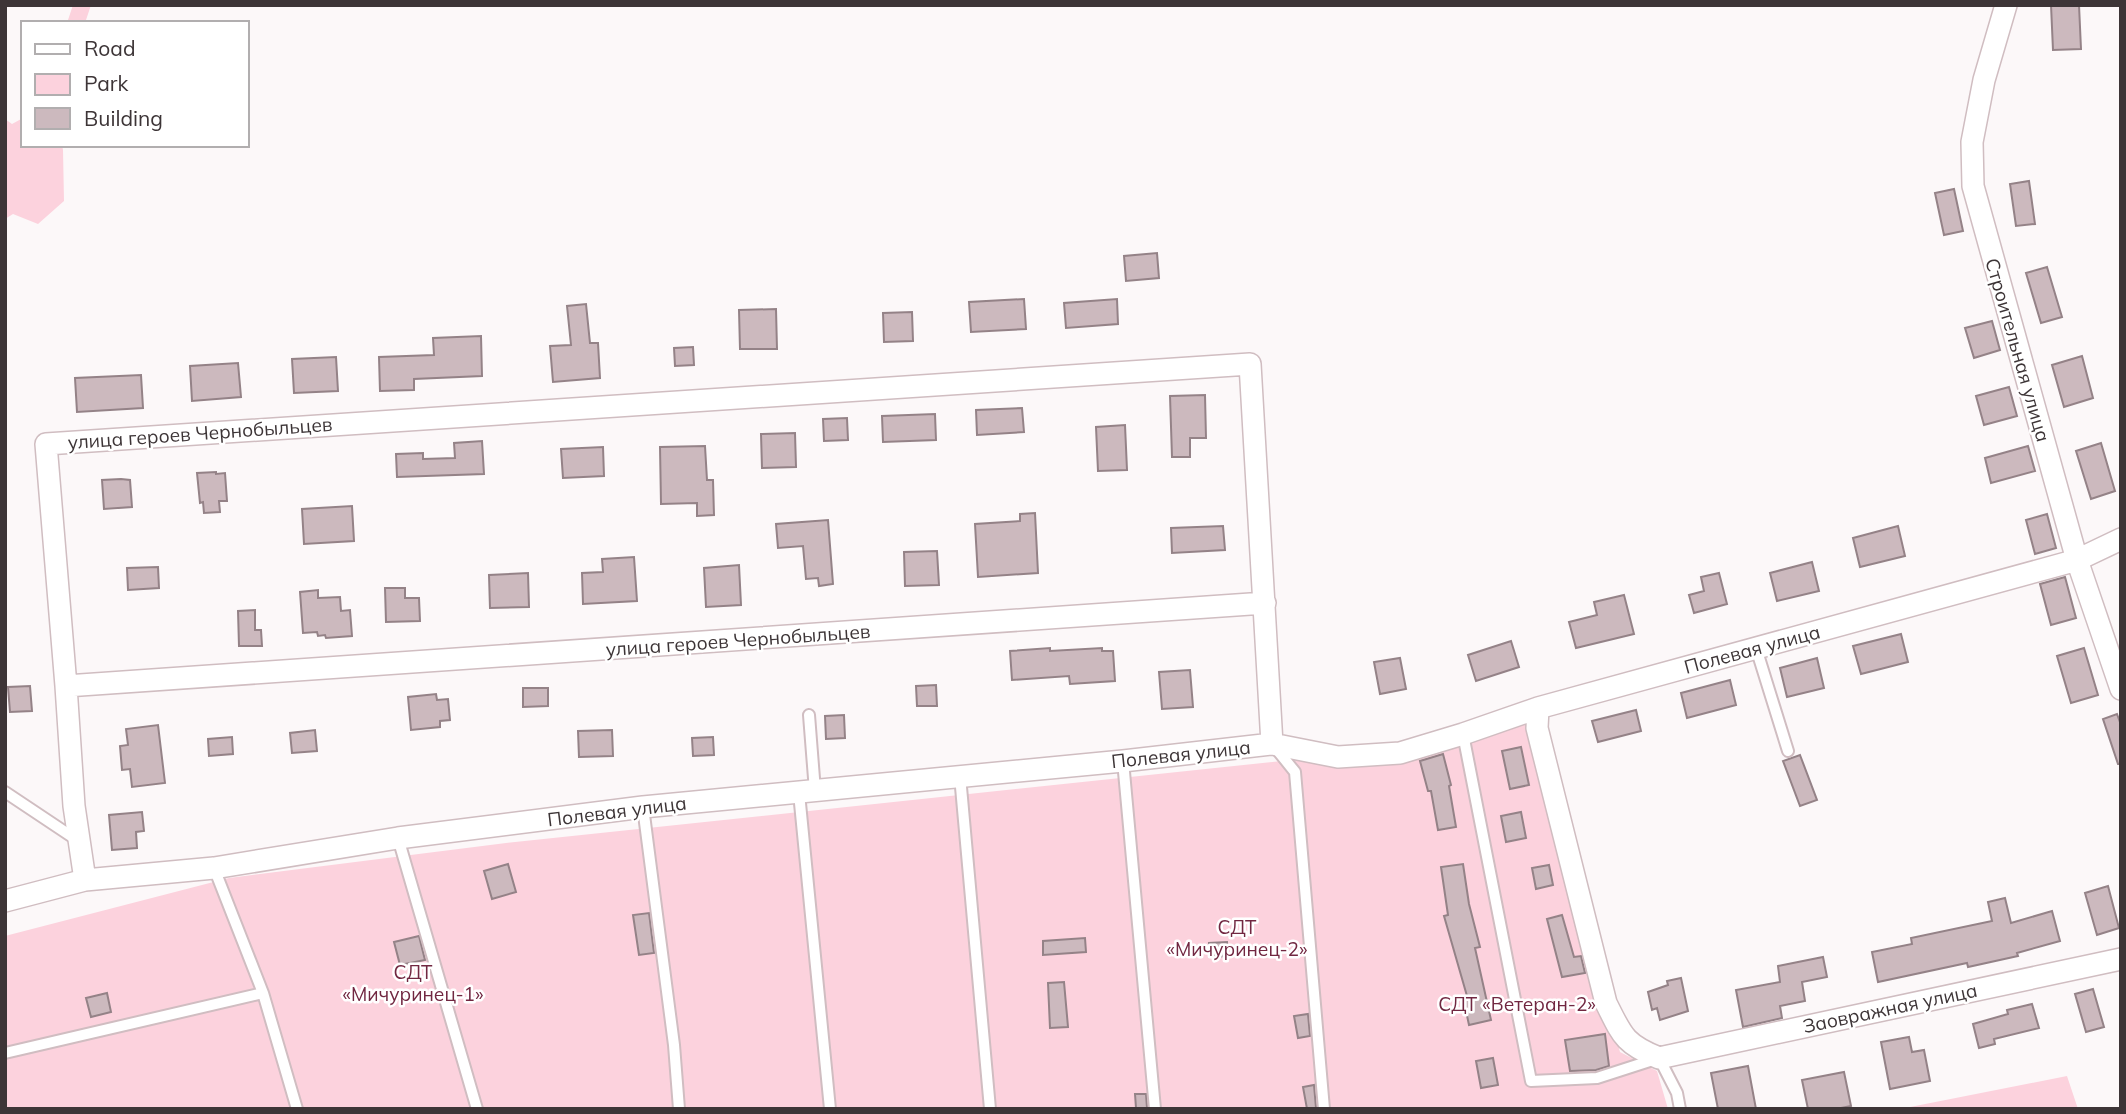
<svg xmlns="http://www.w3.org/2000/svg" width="2126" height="1114" font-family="Mulish,sans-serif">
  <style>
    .green { fill: #fcd2dd }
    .building { fill: #ccb9be; stroke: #948287; stroke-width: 2 }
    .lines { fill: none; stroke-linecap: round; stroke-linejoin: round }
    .service-casing { stroke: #d0bdc1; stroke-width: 14 }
    .minor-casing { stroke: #d0bdc1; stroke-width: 24 }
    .service { stroke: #fff; stroke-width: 10 }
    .minor { stroke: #fff; stroke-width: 21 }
    .labels { text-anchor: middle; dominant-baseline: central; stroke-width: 5; stroke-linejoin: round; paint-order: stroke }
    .street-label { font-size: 19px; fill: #3d3537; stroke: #fff }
    .park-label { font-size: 19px; fill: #712741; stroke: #fff }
  </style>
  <rect width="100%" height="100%" fill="#fcf8f9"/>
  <path class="green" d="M 73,5 L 91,5 L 85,23 L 67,23 Z
    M 23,118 L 23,145 L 62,145 L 63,150 L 64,201 L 38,224 L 13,214 L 5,219 L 5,119 L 12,124 Z
    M 1527,724 L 1620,1052 L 1657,1071 L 1668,1109 L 5,1109 L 5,936 L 229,878 L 506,843 L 1310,758 L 1378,765 Z
    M 2067,1076 L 2078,1109 L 1900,1109 Z"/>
  <path class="building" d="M 2051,5 L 2079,5 L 2081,49 L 2053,50 Z
    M 2029,181 L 2035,224 L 2016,226 L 2010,184 Z
    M 1954,189 L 1963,231 L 1944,235 L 1935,193 Z
    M 1157,253 L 1159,278 L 1126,281 L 1124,256 Z
    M 2047,267 L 2062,317 L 2041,323 L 2026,273 Z
    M 1024,299 L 1026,329 L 971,332 L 969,302 Z
    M 1117,299 L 1118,324 L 1066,328 L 1064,303 Z
    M 586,304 L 590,343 L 598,343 L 600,378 L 553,382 L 550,346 L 571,345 L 567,306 Z
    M 776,309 L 777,349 L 740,349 L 739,310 Z
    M 912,312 L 913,341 L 884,342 L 883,313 Z
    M 1992,321 L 2000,350 L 1974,358 L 1965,328 Z
    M 481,336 L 482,376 L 414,379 L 414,390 L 380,391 L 379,357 L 434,355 L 433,338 Z
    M 693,347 L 694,365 L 675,366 L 674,348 Z
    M 2082,356 L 2093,398 L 2064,407 L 2052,365 Z
    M 336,357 L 338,391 L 294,393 L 292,359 Z
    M 238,363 L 241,397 L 192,401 L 190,366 Z
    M 141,375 L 143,408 L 77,412 L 75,378 Z
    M 2009,387 L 2017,416 L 1984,425 L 1976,396 Z
    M 1205,395 L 1206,438 L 1190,438 L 1190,457 L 1172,457 L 1170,396 Z
    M 1022,408 L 1024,432 L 977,435 L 976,410 Z
    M 935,414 L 936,440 L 883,442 L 882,416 Z
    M 847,418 L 848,440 L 824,441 L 823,419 Z
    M 1125,425 L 1127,470 L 1098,471 L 1096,427 Z
    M 795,433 L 796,467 L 762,468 L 761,434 Z
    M 482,441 L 484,474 L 397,477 L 396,454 L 423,453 L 423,459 L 455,458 L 454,443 Z
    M 2101,443 L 2115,491 L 2091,499 L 2076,451 Z
    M 705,446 L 707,480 L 713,480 L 714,515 L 697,516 L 697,503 L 661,504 L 660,447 Z
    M 2028,446 L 2035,471 L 1991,483 L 1985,458 Z
    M 603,447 L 604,476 L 563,478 L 561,449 Z
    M 216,472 L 216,474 L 225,473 L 227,501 L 219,501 L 220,512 L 204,513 L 203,502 L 200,503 L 197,473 Z
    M 121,479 L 130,480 L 132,507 L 104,509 L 102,480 Z
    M 352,506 L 354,541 L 304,544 L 302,509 Z
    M 1035,513 L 1038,573 L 978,577 L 975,524 L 1020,521 L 1020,514 Z
    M 2047,514 L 2056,548 L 2035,554 L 2026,520 Z
    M 828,520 L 833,584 L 819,586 L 818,578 L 806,579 L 803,546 L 778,548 L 776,524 Z
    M 1223,526 L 1225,550 L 1172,553 L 1171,528 Z
    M 1898,526 L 1905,556 L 1860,567 L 1853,538 Z
    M 937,551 L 939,585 L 905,586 L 904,552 Z
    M 634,557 L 637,601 L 583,604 L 582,573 L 603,572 L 602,559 Z
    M 1812,562 L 1819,591 L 1777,601 L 1770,573 Z
    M 739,565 L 741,605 L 706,607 L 704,568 Z
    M 158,567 L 159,588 L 128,590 L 127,568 Z
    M 528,573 L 529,607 L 490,608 L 489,575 Z
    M 1719,573 L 1727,604 L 1694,613 L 1689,595 L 1704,591 L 1701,577 Z
    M 2065,577 L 2076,618 L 2051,625 L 2040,584 Z
    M 385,588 L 405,588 L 405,598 L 419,598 L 420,621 L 386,622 Z
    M 318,590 L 318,598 L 340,597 L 341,611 L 350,610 L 352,636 L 326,638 L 325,635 L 318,636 L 317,632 L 303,633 L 300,592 Z
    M 1624,595 L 1634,634 L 1576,648 L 1569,622 L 1597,615 L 1594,602 Z
    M 255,610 L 255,630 L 261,630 L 262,646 L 239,646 L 238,611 Z
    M 1901,634 L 1908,662 L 1861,674 L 1853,646 Z
    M 1511,641 L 1519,667 L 1476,681 L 1468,655 Z
    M 1050,648 L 1050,651 L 1102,648 L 1102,651 L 1113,651 L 1115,681 L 1070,684 L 1069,676 L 1012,680 L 1010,651 Z
    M 2084,648 L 2098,695 L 2071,703 L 2057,656 Z
    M 1400,658 L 1406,689 L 1380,694 L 1374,662 Z
    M 1817,658 L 1824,688 L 1787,697 L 1780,668 Z
    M 1190,670 L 1193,707 L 1162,709 L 1159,672 Z
    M 1730,680 L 1736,705 L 1687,718 L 1681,693 Z
    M 936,685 L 937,706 L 917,706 L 916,686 Z
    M 30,686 L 32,711 L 10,712 L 8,687 Z
    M 523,688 L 548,688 L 548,706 L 523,707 Z
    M 436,694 L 437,700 L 448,699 L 450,720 L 440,721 L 440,727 L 411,730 L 408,697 Z
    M 1636,710 L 1641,731 L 1598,742 L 1592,721 Z
    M 2117,714 L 2121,725 L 2121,764 L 2118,764 L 2103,719 Z
    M 844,715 L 845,738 L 826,739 L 825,716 Z
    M 158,725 L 165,783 L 132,787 L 130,769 L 122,770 L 120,746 L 128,745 L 126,729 Z
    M 315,730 L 317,751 L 292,753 L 290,733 Z
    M 612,730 L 613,756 L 579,757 L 578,731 Z
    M 232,737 L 233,754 L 209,756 L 208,739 Z
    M 713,737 L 714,755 L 693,756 L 692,738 Z
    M 1521,747 L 1529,785 L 1510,789 L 1502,751 Z
    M 1443,754 L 1451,785 L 1449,786 L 1456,827 L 1438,830 L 1431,791 L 1428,791 L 1420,761 Z
    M 1800,755 L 1817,800 L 1800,806 L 1783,761 Z
    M 142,812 L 144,831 L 136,832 L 137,848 L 112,850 L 109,815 Z
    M 1521,812 L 1526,838 L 1506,842 L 1501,816 Z
    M 508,864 L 516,892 L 492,899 L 484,871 Z
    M 1463,864 L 1469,904 L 1480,947 L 1475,948 L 1491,1020 L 1469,1025 L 1463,997 L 1467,996 L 1444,916 L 1448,915 L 1441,867 Z
    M 1549,865 L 1553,885 L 1536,889 L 1532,868 Z
    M 2108,886 L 2119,928 L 2097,935 L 2085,893 Z
    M 2005,898 L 2011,923 L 2052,911 L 2060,941 L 2017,953 L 2018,956 L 1968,967 L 1967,963 L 1878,982 L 1872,952 L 1912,944 L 1911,938 L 1992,921 L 1988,902 Z
    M 649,913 L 654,953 L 639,955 L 633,915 Z
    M 1562,915 L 1574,957 L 1581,956 L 1585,973 L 1562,977 L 1547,919 Z
    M 419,936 L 425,960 L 400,965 L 394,942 Z
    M 1085,938 L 1086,952 L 1043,955 L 1043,941 Z
    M 1227,942 L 1228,956 L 1210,957 L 1209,943 Z
    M 1823,957 L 1827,977 L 1802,982 L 1805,1001 L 1780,1006 L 1782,1018 L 1743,1027 L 1736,990 L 1780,982 L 1778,966 Z
    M 1681,978 L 1688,1011 L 1660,1020 L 1657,1008 L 1652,1010 L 1648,992 L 1668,985 L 1667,981 Z
    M 1064,982 L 1068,1027 L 1050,1028 L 1048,983 Z
    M 2093,989 L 2104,1027 L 2086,1032 L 2075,994 Z
    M 107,993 L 111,1012 L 91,1017 L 86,998 Z
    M 2032,1004 L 2039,1028 L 1994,1039 L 1995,1044 L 1979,1048 L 1973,1024 L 2008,1014 L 2007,1010 Z
    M 1308,1014 L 1310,1036 L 1298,1038 L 1294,1016 Z
    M 1605,1034 L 1609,1066 L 1596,1070 L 1570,1071 L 1565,1040 Z
    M 1909,1037 L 1912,1052 L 1924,1050 L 1930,1081 L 1890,1089 L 1881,1042 Z
    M 1493,1058 L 1498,1085 L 1481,1088 L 1476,1061 Z
    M 1748,1066 L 1756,1109 L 1718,1109 L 1711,1073 Z
    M 1844,1072 L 1851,1106 L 1836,1109 L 1808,1109 L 1802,1080 Z
    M 1314,1085 L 1316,1108 L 1307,1109 L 1303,1087 Z
    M 1135,1094 L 1146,1094 L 1147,1108 L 1136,1108 Z"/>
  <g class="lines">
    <defs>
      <path id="service" d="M 1756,648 L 1788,751
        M 809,715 L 815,791
        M 1463,734 L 1531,1081 L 1597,1078 L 1659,1058 L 1677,1093 L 1680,1109
        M 1274,746 L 1295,772 L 1324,1109
        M 1123,761 L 1155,1109
        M 960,776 L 990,1109
        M 5,792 L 77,840
        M 799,793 L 830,1109
        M 643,807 L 674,1045 L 679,1109
        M 398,838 L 477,1109
        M 214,868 L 263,993 L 297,1109
        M 5,1053 L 263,993"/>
      <path id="minor" d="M 2006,5 L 1984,80 L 1972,142 L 1973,186 L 2077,560 L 2121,689
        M 1265,603 L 66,686 L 46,444 L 1250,364 L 1272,744
        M 66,686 L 74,806 L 85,880
        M 1538,708 L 1537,728 L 1606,1003 C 1622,1035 1624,1044 1659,1058 L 2121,959
        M 5,901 L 85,880 L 214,868 L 398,838 L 643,807 L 1123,761 L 1272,744 L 1338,757 L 1400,753 L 1463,734 L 1538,708 L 2077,560 L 2121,539"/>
    </defs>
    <use href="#service" class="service-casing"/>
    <use href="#minor" class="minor-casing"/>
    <use href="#service" class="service"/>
    <use href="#minor" class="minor"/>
  </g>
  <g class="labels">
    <g class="street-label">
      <text transform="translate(2018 350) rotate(74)">Строительная улица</text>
      <text transform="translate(200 433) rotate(-4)">улица героев Чернобыльцев</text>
      <text transform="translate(738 640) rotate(-4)">улица героев Чернобыльцев</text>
      <text transform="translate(1752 649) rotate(-15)">Полевая улица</text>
      <text transform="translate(1181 754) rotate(-6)">Полевая улица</text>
      <text transform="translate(617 811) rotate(-7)">Полевая улица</text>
      <text transform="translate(1890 1008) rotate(-12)">Заовражная улица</text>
    </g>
    <g class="park-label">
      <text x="1237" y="927">СДТ<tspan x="1237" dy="22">«Мичуринец-2»</tspan></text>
      <text x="413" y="972">СДТ<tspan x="413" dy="22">«Мичуринец-1»</tspan></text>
      <text x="1517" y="1004">СДТ «Ветеран-2»</text>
    </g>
  </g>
  <rect width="2126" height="1114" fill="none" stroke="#3d3537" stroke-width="14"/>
  <rect x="21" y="21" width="228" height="126" fill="#ffffff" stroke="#b1aeaf" stroke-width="2"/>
  <rect x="35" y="44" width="35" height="10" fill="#ffffff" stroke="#b1aeaf" stroke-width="2"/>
  <text x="84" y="56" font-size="21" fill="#3d3537">Road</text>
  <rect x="35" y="74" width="35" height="21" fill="#fcd2dd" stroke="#b1aeaf" stroke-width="2"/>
  <text x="84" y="91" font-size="21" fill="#3d3537">Park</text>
  <rect x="35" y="108" width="35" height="21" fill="#ccb9be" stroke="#b1aeaf" stroke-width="2"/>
  <text x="84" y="126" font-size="21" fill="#3d3537">Building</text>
</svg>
